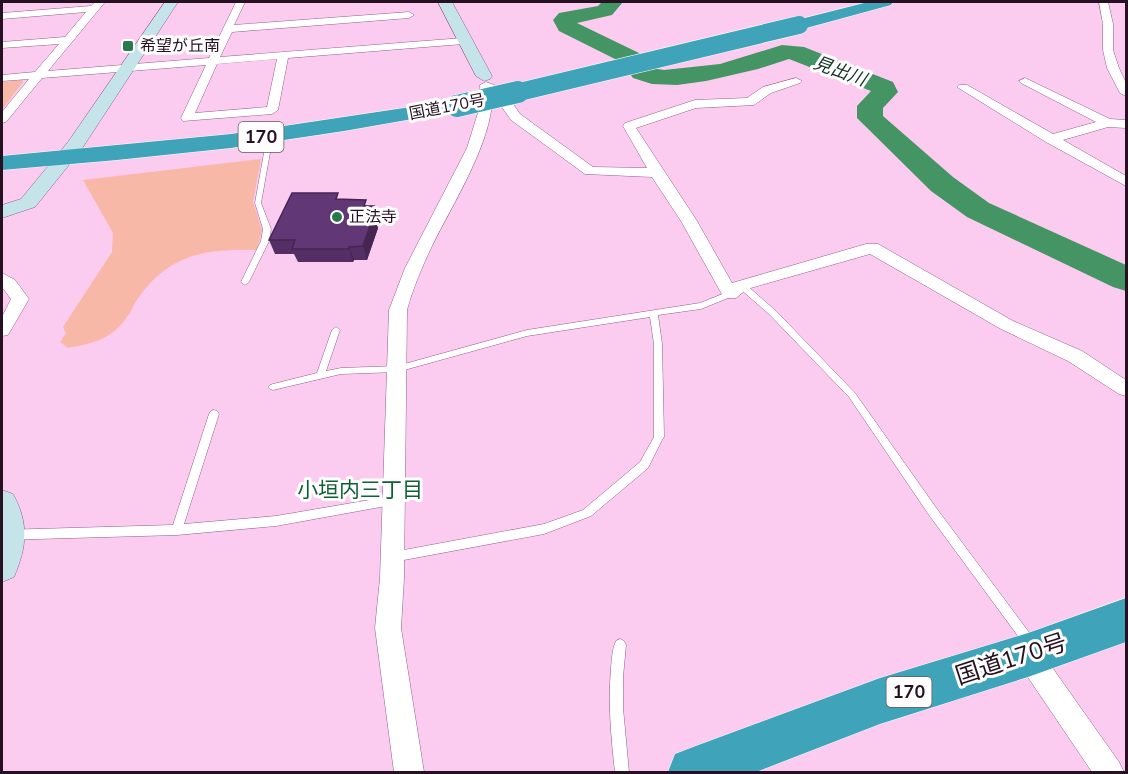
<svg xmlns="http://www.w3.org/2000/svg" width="1128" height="774" font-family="'Nunito Sans','Noto Sans JP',sans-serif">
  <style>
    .green { fill: #f8b8a8 }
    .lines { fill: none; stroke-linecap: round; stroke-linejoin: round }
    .river { fill: #459564; fill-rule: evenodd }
    .lane-casing { stroke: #935f89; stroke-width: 1 }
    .street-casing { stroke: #935f89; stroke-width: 1 }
    .secondary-casing { stroke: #935f89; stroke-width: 1 }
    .highway-casing { stroke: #fff; stroke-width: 1 }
    .lane { fill: #fff; fill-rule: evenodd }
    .street { fill: #fff; fill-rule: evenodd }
    .secondary { fill: #c5e4ea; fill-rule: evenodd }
    .highway { fill: #3fa4b9; fill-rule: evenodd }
    .highway-bridge-far1-casing { stroke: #fff; stroke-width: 19; stroke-linecap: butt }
    .highway-bridge-casing { stroke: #fff; stroke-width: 23; stroke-linecap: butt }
    .highway-bridge-far1 { stroke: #3fa4b9; stroke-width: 18 }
    .highway-bridge { stroke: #3fa4b9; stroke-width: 22 }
    .wall { fill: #542f65 }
    .shaded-wall { fill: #452652 }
    .building { fill: #623775; stroke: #452652; stroke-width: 1.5 }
    .poi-dot { fill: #28794b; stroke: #fefefe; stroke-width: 2 }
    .labels { text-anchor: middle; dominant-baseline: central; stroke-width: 6; stroke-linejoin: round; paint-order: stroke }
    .far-poi-label { font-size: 16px; fill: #251121; stroke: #fefefe; text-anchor: start }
    .far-street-label { font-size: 16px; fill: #251121; stroke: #fefefe }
    .far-water-label { font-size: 18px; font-style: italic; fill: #10331e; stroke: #fefefe }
    .shield { fill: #fefefe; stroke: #665863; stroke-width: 1.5 }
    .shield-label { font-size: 18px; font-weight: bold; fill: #251121 }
    .neighbourhood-label { font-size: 21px; fill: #0f5e35; stroke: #fefefe }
    .near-street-label { font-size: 24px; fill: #251121; stroke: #fefefe }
  </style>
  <rect width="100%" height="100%" fill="#fbccf0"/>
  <path class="green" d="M 23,80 L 23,82 L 2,110 L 2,82 Z
    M 261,159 L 253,202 L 262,230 L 257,250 C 208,249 170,253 139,297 C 134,303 132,311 127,317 C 112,339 94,343 68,348 L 60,342 L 66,333 L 63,327 L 112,252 L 113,233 L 83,180 Z"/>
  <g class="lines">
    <path class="river" d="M 602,2 L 623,2 L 612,15 L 577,23 L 639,53 L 651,68 L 664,70 L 720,64 L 782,45 L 804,47 L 893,82 L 898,92 L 883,108 L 883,116 L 953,177 L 989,203 L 1126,265 L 1126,291 L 1113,287 L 967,217 L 931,191 L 857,118 L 857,106 L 871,91 L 789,59 L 758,69 L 706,81 L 677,85 L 652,84 L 633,78 L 621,62 L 559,31 L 553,20 L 559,13 L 598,6 Z"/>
    <defs>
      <path id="lane" d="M 270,134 L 273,136 L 261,203 L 271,229 L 269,241 L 249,282 L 245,285 L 241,282 L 261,241 L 263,229 L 255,203 L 267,136 Z
        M 741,282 L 744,283 L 776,311 L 855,393 L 937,509 L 1034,639 L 1036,643 L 1034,647 L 1030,649 L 1026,647 L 929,515 L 849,397 L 770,315 L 738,287 L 737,285 L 738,283 Z
        M 730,291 L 733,292 L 734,294 L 733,296 L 701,309 L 658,315 L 662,344 L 664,437 L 662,440 L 648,468 L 591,516 L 544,534 L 393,562 L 389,561 L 387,557 L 389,553 L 393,552 L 544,524 L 583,510 L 640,462 L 654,437 L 654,344 L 650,317 L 527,336 L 397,372 L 341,374 L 273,390 L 270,389 L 268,387 L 270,385 L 273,384 L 317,373 L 332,330 L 336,327 L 340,330 L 326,371 L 341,368 L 397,366 L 527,330 L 700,303 Z
        M 214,410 L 217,411 L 219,414 L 184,524 L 276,516 L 393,496 L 397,498 L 398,501 L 397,504 L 276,526 L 177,535 L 2,540 L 2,530 L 173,525 L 209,414 L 211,411 Z
        M 620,639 L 624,641 L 626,645 L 623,677 L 623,708 L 629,772 L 615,772 C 611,738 608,703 611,668 C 612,659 612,649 616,641 Z"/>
      <path id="street" d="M 95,2 L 105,2 L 48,71 L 209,58 L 236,2 L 245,2 L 234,25 L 409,12 L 414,15 L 409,18 L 232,32 L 220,57 L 463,38 L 468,41 L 463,44 L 288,58 L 278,110 L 272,114 L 183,121 L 181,118 L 206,65 L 42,78 L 6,122 L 2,123 L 2,112 L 29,79 L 2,81 L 2,75 L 35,72 L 59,44 L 2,48 L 2,42 L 65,37 L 86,12 L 2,19 L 2,13 L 91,6 ZM 277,59 L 267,107 L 195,113 L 217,64 Z
        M 1099,2 L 1108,2 L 1113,24 L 1113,50 L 1119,68 L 1126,83 L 1126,96 L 1120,93 L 1107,68 L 1103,50 L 1103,24 Z
        M 796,78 L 802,81 L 800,83 L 771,93 L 754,105 L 696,108 L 636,128 L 697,221 L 732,283 L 866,244 L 878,244 L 1013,321 L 1082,351 L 1126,380 L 1126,396 L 1119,394 L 1068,361 L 1001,329 L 870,254 L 747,289 L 736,298 L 724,298 L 681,221 L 652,177 L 585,174 L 511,120 L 492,93 C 495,138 452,205 432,246 C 422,267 413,288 407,310 L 404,578 L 401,628 L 424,772 L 394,772 L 375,628 L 380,578 L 389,310 L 405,268 L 467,148 L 481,103 L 480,85 L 486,82 L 502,88 L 520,114 L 593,167 L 647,168 L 623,126 L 625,123 L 695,100 L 747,98 L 763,87 Z
        M 1025,78 L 1110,119 L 1126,120 L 1126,128 L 1108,127 L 1063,140 L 1126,176 L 1126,186 L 1046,142 L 957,87 L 959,85 L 967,85 L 1053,134 L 1096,122 L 1021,83 L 1019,81 Z
        M 2,273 L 15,280 L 29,299 L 8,335 L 2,336 L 2,317 L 11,299 L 2,287 Z
        M 1028,642 L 1037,646 L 1119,762 L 1124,772 L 1092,772 L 1019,664 L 1015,655 L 1019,646 Z"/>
      <path id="secondary" d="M 165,2 L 178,2 L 81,150 L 35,207 L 2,218 L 2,205 L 21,199 L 68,142 Z
        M 438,2 L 452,2 L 492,76 L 490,79 L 484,81 L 476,76 Z
        M 2,490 L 13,494 C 29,523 27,547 14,577 L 2,582 Z"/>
      <path id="highway" d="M 868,2 L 893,2 L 891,5 L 799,30 L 793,29 L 790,25 L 793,21 Z
        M 457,100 L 464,102 L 467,106 L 464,110 L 344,131 L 231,148 L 117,160 L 2,170 L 2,156 L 231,134 Z
        M 1126,598 L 1126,642 L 1028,677 L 880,724 L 756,772 L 668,772 L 675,754 L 693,747 L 880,678 L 1028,633 Z"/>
    </defs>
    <use href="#lane" class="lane-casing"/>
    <use href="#street" class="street-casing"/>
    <use href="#secondary" class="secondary-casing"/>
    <use href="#highway" class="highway-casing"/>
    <use href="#lane" class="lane"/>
    <use href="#street" class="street"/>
    <use href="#secondary" class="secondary"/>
    <use href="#highway" class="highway"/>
    <defs>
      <path id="highway-bridge-far1" d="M 511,94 L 799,25"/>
      <path id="highway-bridge" d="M 457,106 L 518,92"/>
    </defs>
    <use href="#highway-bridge-far1" class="highway-bridge-far1-casing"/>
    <use href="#highway-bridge" class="highway-bridge-casing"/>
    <use href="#highway-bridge-far1" class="highway-bridge-far1"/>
    <use href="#highway-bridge" class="highway-bridge"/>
  </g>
  <path class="wall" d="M 340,199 L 368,206 L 374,206 L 377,220 L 376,223 L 378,228 L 367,260 L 354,260 L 353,262 L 298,262 L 294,254 L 275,254 L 269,240 Z"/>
  <path class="shaded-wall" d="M 374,206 L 377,220 L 376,223 L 378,228 L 367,260 L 363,246 Z
    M 349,247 L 354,260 L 353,262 L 349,249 Z"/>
  <path class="building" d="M 292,193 L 338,193 L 336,199 L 366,200 L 364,206 L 374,206 L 371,214 L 374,214 L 363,246 L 349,247 L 349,249 L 292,249 L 295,240 L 269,240 Z"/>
  <g class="poi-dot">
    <rect x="122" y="40" width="12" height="12" rx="3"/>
    <circle cx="337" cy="217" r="6"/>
  </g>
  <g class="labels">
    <g class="far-poi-label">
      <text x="140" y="46">希望が丘南</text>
      <text x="349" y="217">正法寺</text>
    </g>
    <g class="far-street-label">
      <text transform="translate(447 107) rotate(-11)">国道170号</text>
    </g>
    <g class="far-water-label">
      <text transform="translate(840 71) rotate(20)">見出川</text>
    </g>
    <g class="shield">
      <rect x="238.5" y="122" width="45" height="30" rx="4.5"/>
      <rect x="886.5" y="677" width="45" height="30" rx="4.5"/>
    </g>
    <g class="shield-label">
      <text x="261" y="137">170</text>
      <text x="909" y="692">170</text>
    </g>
    <g class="neighbourhood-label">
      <text x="360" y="490">小垣内三丁目</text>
    </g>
    <g class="near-street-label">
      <text transform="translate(1011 659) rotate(-18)">国道170号</text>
    </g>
  </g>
  <rect width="1128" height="774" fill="none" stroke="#251121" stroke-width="6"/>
</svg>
